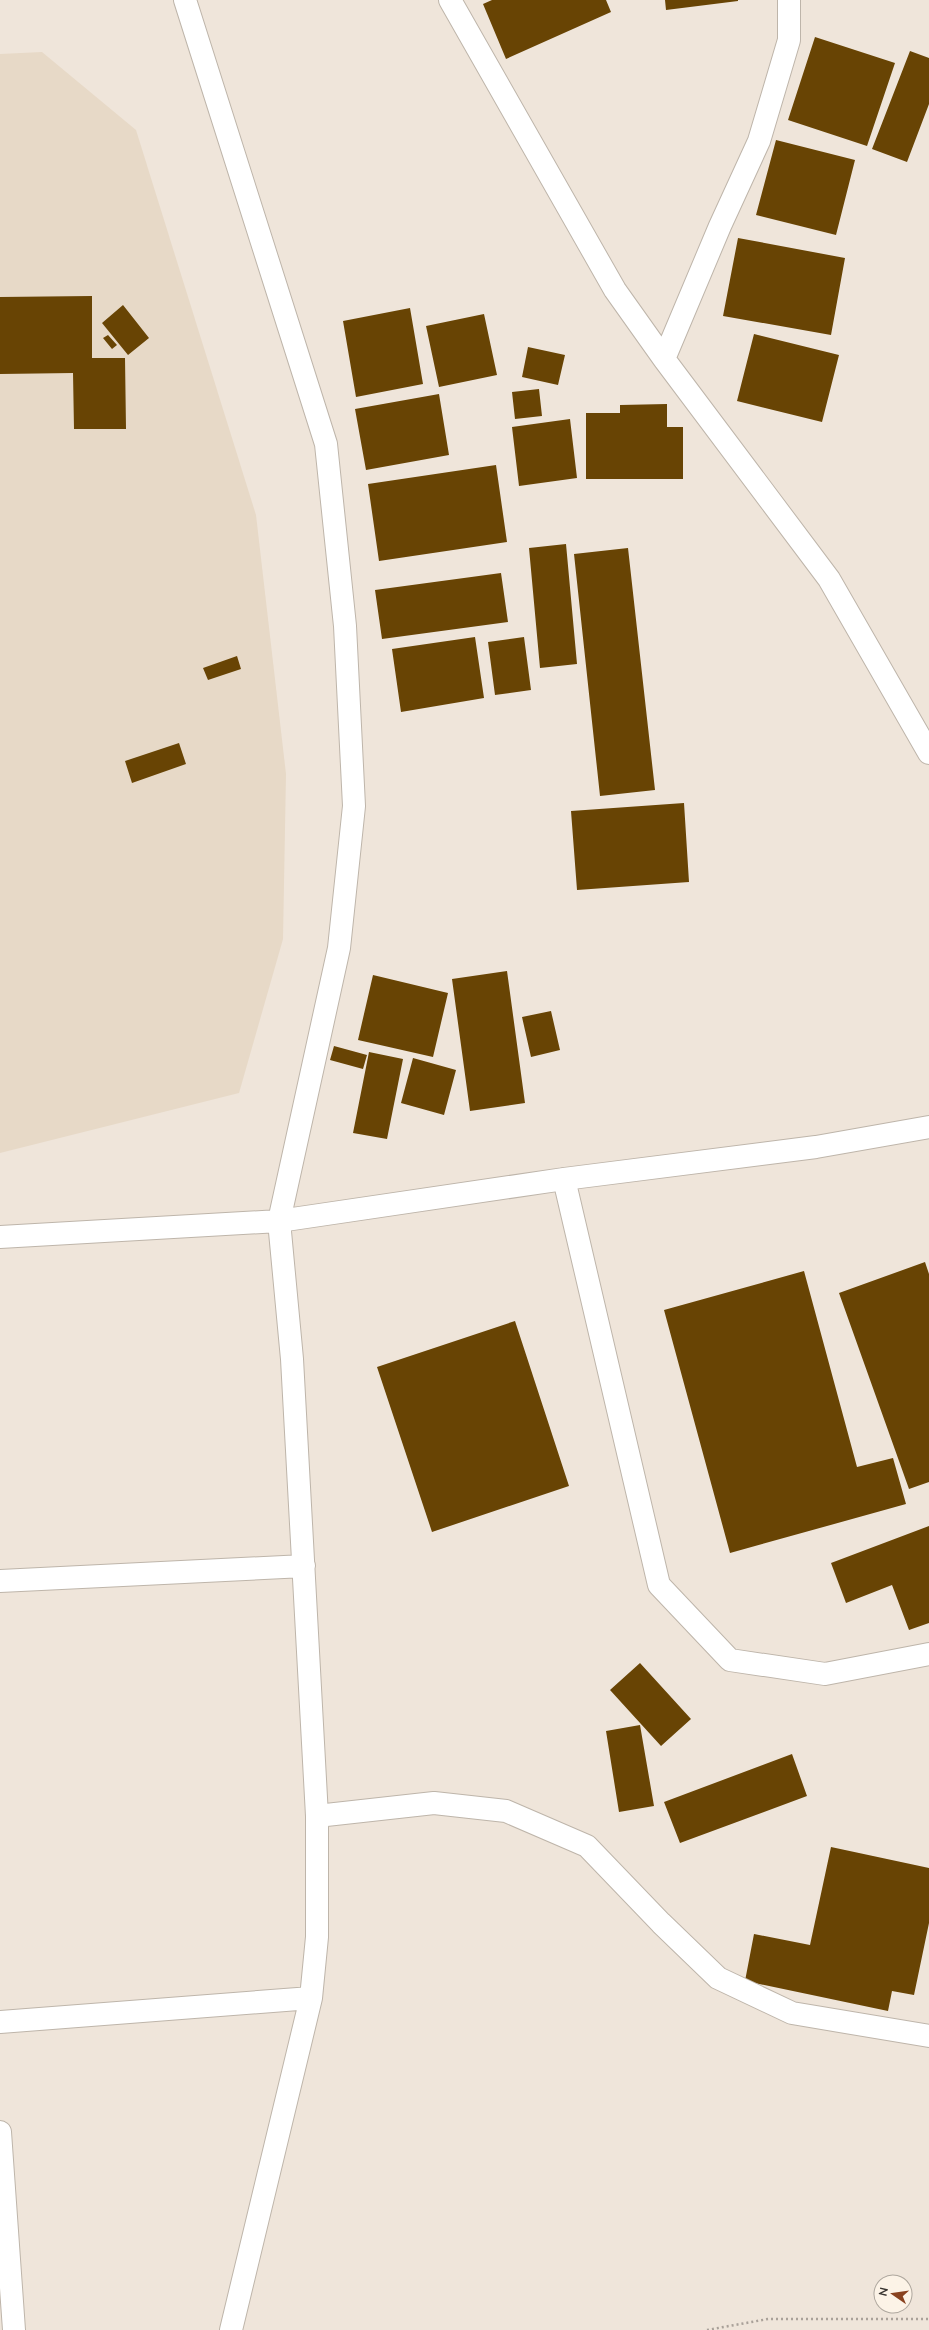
<svg xmlns="http://www.w3.org/2000/svg" width="929" height="2330" font-family="Lato,sans-serif">
  <style>
    .built { fill: #e7d9c7 }
    .building { fill: #684404 }
    .lines { fill: none; stroke-linecap: round; stroke-linejoin: round }
    .minor-casing { stroke: #beb5aa; stroke-width: 24 }
    .path { stroke: #a9a199; stroke-width: 2.5; stroke-dasharray: 2 3; stroke-linecap: butt }
    .minor { stroke: #fff; stroke-width: 22 }
  </style>
  <rect width="100%" height="100%" fill="#efe5da"/>
  <path class="built" d="M 42,52 L 136,130 L 256,515 L 286,774 L 283,939 L 239,1093 L 0,1153 L 0,54 Z"/>
  <path class="building" d="M 492,0 L 606,0 L 611,12 L 506,59 L 483,4 Z
    M 665,0 L 738,0 L 738,1 L 666,10 Z
    M 815,37 L 895,63 L 867,146 L 788,120 Z
    M 910,51 L 929,58 L 929,104 L 907,162 L 872,149 Z
    M 776,140 L 855,160 L 836,235 L 756,215 Z
    M 738,238 L 845,258 L 831,335 L 723,316 Z
    M 92,296 L 92,358 L 125,358 L 126,429 L 74,429 L 73,373 L 0,374 L 0,297 Z
    M 123,305 L 149,338 L 128,355 L 102,323 Z
    M 410,308 L 423,384 L 356,397 L 343,321 Z
    M 484,314 L 497,375 L 439,387 L 426,326 Z
    M 754,334 L 839,355 L 822,422 L 737,401 Z
    M 108,335 L 117,345 L 112,349 L 103,338 Z
    M 528,347 L 565,355 L 558,385 L 522,377 Z
    M 539,389 L 542,416 L 515,419 L 512,392 Z
    M 439,394 L 449,455 L 366,470 L 355,409 Z
    M 667,404 L 667,427 L 683,427 L 683,479 L 586,479 L 586,413 L 620,413 L 620,405 Z
    M 570,419 L 577,478 L 519,486 L 512,427 Z
    M 496,465 L 507,542 L 379,561 L 368,484 Z
    M 566,544 L 577,664 L 540,668 L 529,548 Z
    M 628,548 L 655,790 L 600,796 L 574,554 Z
    M 501,573 L 508,622 L 382,639 L 375,590 Z
    M 475,637 L 484,698 L 401,712 L 392,649 Z
    M 524,637 L 531,690 L 495,695 L 488,642 Z
    M 237,656 L 241,669 L 208,680 L 203,668 Z
    M 179,743 L 186,764 L 132,783 L 125,761 Z
    M 684,803 L 689,882 L 577,890 L 571,811 Z
    M 507,971 L 525,1103 L 470,1111 L 452,979 Z
    M 373,975 L 448,993 L 433,1057 L 358,1040 Z
    M 551,1011 L 560,1050 L 531,1057 L 522,1017 Z
    M 334,1046 L 367,1055 L 363,1069 L 330,1060 Z
    M 369,1052 L 403,1059 L 387,1139 L 353,1133 Z
    M 413,1058 L 456,1070 L 444,1115 L 401,1103 Z
    M 925,1262 L 929,1274 L 929,1482 L 909,1489 L 839,1293 Z
    M 804,1271 L 857,1467 L 893,1458 L 906,1504 L 730,1553 L 664,1310 Z
    M 515,1321 L 569,1486 L 432,1532 L 377,1367 Z
    M 929,1526 L 929,1623 L 909,1630 L 892,1585 L 846,1603 L 831,1563 Z
    M 640,1663 L 691,1719 L 661,1746 L 610,1690 Z
    M 640,1725 L 654,1806 L 619,1812 L 606,1731 Z
    M 792,1754 L 807,1796 L 680,1843 L 664,1802 Z
    M 831,1847 L 929,1868 L 929,1923 L 914,1995 L 892,1991 L 888,2011 L 745,1981 L 754,1934 L 810,1945 Z"/>
  <g class="lines">
    <defs>
      <path id="minor" d="M 185,0 L 326,444 L 345,626 L 354,806 L 339,948 L 279,1221 L 292,1359 L 317,1816 L 317,1937 L 311,1998 L 231,2330
        M 450,0 L 615,290 L 664,359 L 829,579 L 929,753
        M 664,359 L 720,226 L 759,141 L 789,40 L 789,0
        M 564,1179 L 659,1585 L 730,1660 L 825,1674 L 929,1654
        M 0,1237 L 279,1221 L 564,1179 L 816,1147 L 929,1127
        M 0,1581 L 304,1566
        M 317,1816 L 434,1803 L 506,1811 L 587,1846 L 661,1923 L 718,1978 L 792,2013 L 929,2036
        M 0,2022 L 311,1998
        M 0,2132 L 14,2330"/>
    </defs>
    <use href="#minor" class="minor-casing"/>
    <path class="path" d="M 707,2330 L 768,2319 L 929,2319"/>
    <use href="#minor" class="minor"/>
  </g>
  <g transform="translate(893 2294) rotate(283)"><circle r="19" fill="#fcf3e7" stroke="#aea79e"/>
  <path d="M0-3L7 15L0 10L-7 15Z" fill="#89421f"/>
  <text y="-6" font-size="11" font-weight="bold" text-anchor="middle" fill="#393531">N</text>
  </g>
</svg>
